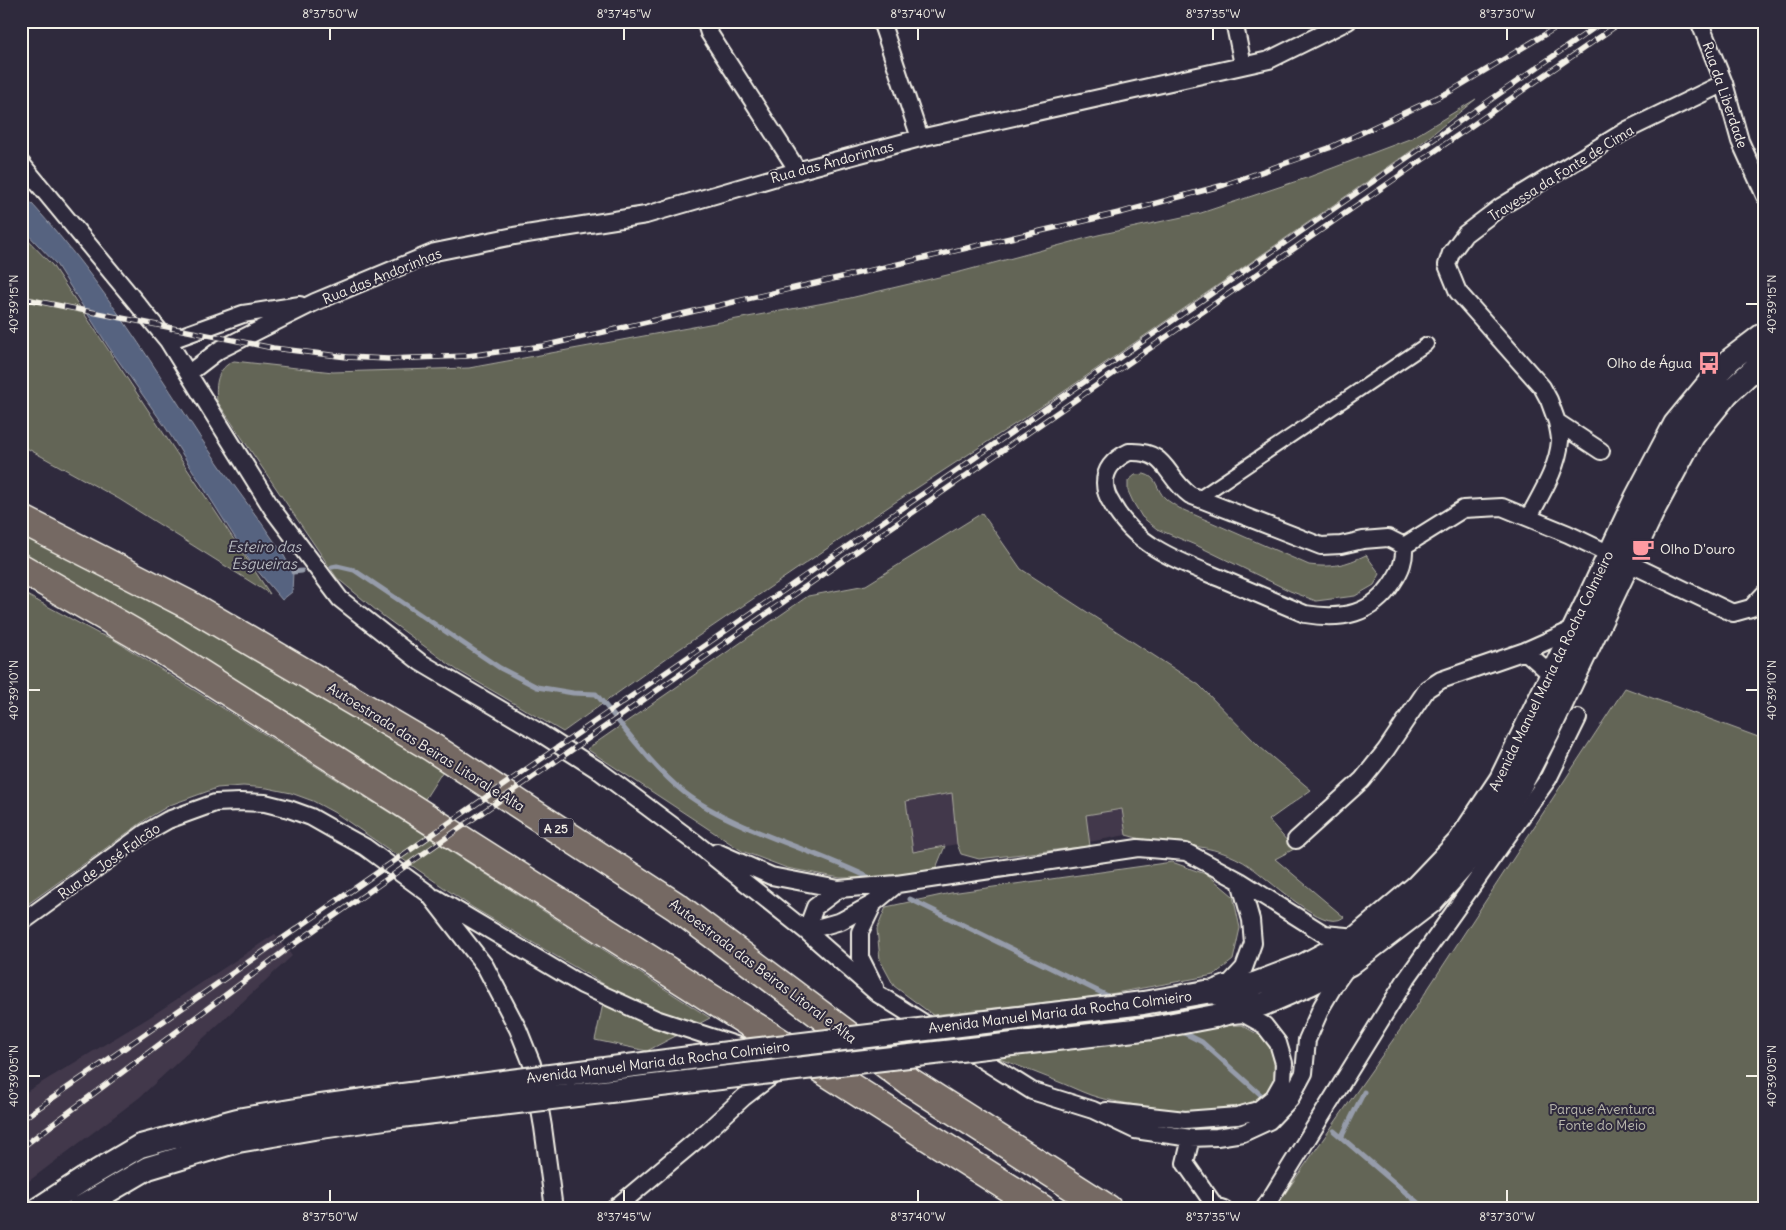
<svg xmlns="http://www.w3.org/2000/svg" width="1786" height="1230" font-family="Delius,sans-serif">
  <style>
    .built { fill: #42384b }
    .green { fill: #636557; stroke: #acaba0 }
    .water { fill: #576380; stroke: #969caa }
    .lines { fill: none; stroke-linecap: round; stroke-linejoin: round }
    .stream { stroke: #969caa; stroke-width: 5 }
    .pedestrian-casing { stroke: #f4f1e8; stroke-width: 16 }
    .minor-casing { stroke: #f4f1e8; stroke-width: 20 }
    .secondary-casing { stroke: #f4f1e8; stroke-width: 26 }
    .motorway-casing { stroke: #f4f1e8; stroke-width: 31 }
    .pedestrian { stroke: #2f2a3d; stroke-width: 12 }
    .minor { stroke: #2f2a3d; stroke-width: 16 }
    .secondary { stroke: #2f2a3d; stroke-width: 22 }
    .motorway { stroke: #756964; stroke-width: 28 }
    .rail-casing { stroke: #f4f1e8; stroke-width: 5.5 }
    .rail { stroke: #2f2a3d; stroke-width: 4; stroke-dasharray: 11; stroke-linecap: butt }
    .secondary-bridge-casing { stroke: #f4f1e8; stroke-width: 26; stroke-linecap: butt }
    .secondary-bridge { stroke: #2f2a3d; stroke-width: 22 }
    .ticks { fill: none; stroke: #f4f1e8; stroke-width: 2 }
    .labels { text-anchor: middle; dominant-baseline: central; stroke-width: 4; stroke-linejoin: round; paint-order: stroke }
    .shield { fill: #2f2a3d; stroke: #b9b5b5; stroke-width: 1 }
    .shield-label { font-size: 12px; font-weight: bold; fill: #f4f1e8 }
    .street-label { font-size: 14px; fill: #f4f1e8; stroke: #2f2a3d }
    .poi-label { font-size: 14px; fill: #f4f1e8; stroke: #2f2a3d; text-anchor: end }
    .park-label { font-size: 14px; fill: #bab9ae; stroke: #2f2a3d }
    .water-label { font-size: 15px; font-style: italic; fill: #b5b8be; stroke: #2f2a3d }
    .neatline { fill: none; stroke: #f4f1e8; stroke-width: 2 }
    .ticks-label { font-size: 12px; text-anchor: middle; fill: #f4f1e8 }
  </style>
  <rect width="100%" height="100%" fill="#2f2a3d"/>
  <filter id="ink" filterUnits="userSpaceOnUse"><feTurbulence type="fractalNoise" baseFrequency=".02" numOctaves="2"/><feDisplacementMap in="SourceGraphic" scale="10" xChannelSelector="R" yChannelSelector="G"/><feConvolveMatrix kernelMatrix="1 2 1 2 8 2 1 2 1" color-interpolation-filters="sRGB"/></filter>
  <g filter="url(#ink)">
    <path class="built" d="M 953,793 L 957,844 L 912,852 L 906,801 Z
      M 1122,809 L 1126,835 L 1089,842 L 1085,815 Z
      M 275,934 L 292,956 L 140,1097 L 21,1187 L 21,1095 L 150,1017 Z"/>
    <path class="green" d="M 1476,99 L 1414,149 L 1234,274 L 1053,399 L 894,503 L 675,652 L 563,732 L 457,670 L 383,616 L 337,578 L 217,401 C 215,384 217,368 234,361 L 333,372 L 469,368 L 846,299 L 960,272 L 1098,235 L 1201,213 L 1309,177 L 1412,138 Z
      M 21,233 L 52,265 L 270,594 L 119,499 L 21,445 Z
      M 1144,474 C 1158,477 1156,490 1165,498 C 1169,502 1175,505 1179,508 L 1309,565 C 1332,568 1345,565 1366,555 L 1380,574 L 1374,585 L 1355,596 L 1316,601 L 1290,591 L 1200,547 L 1157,529 L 1142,517 L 1133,502 L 1128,491 L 1128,481 L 1135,475 Z
      M 982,513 L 1021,569 L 1199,685 L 1260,747 L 1311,790 L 1269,820 L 1294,849 L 1275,859 L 1344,917 C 1342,918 1340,920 1337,920 C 1317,925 1268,879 1251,867 C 1211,839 1170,848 1126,835 L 1122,809 L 1086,815 L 1090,846 L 979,859 L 961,854 L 957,844 L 952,793 L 906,801 L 913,852 L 945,846 L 936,868 L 896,878 L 840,878 L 787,868 L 742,851 L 587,749 L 808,596 L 866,585 Z
      M 21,533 L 281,671 L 446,766 L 423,802 L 21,554 Z
      M 21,592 L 99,634 L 111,638 L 411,826 L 710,1018 L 647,1051 L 595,1040 L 607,986 L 472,907 L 337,814 L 313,801 L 291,793 L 267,788 L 243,786 L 217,788 L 170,805 L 148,818 L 21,909 Z
      M 1625,688 L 1761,738 L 1765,735 L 1765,1209 L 1274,1209 L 1414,1010 Z
      M 1172,862 L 1208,875 L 1233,896 L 1240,928 L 1233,960 L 1214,975 L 1099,996 L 933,1015 L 894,986 L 880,960 L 877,929 L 886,907 L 951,893 Z
      M 1242,1025 C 1249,1030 1261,1035 1267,1042 C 1272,1048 1275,1067 1275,1075 C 1275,1133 1134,1106 1100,1098 C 1088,1095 1076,1089 1064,1084 C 1042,1075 1019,1066 997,1058 L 1116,1042 L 1218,1026 Z"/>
    <path class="water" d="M 21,192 C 92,267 146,354 202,440 C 228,479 257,515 283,554 L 293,572 L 292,592 L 282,600 L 251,563 L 164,425 L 108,346 L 56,264 L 21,227 Z"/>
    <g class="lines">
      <path class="stream" d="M 332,567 L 337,566 L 354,570 L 500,668 L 537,687 L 573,693 L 596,694 C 623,726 653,768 685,793 C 703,807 722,816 742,825 C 785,844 830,858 872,879
        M 293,572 L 302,571
        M 910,899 L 1114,999
        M 1139,1011 L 1156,1020
        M 1180,1031 L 1202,1042 L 1261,1095
        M 1334,1131 L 1425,1209
        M 1342,1136 L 1364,1092"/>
      <defs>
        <path id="pedestrian" d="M 1199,498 L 1427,344"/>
        <path id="minor" d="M 705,21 L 709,33 L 798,171
          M 881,21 L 920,138
          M 1234,21 L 1243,65
          M 1699,21 L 1724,83 L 1740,141 L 1765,196
          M 21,163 L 168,341 L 273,510 L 340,599 L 420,662 L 537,731 L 598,770 L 697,844 L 806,931 L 878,994 L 1032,1091 L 1093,1110 L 1135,1130 L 1191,1138 L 1217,1137 L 1243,1133 L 1269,1121 L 1290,1099 L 1304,1073 L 1307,1040 L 1322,1006 L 1335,984 L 1348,966
          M 168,341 L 243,314 L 300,305
          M 189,373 L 219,350 L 315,302 L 435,252 L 514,236 L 646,215 L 804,169 L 920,138 L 1269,60 L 1348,21
          M 1601,451 L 1557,422 L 1549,400 L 1542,387 L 1458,292 L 1447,265 L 1451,253 L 1465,234 L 1502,206 L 1627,130 L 1724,83
          M 1129,452 C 1168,450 1164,476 1190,495 L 1321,546 L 1341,545 L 1363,540 L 1388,538 L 1404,546 C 1405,560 1401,570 1393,582 C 1372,615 1342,620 1305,614 C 1279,603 1253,592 1227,581 C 1184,563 1136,548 1112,504 C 1108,498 1105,490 1105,483 C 1105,467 1116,458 1129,452 Z
          M 1529,517 C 1541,494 1558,468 1560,441 C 1560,435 1558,428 1557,422
          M 1404,546 L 1463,509 L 1502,507 L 1568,534 L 1733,613 L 1751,608 L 1765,593
          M 1525,651 L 1552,675
          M 1296,840 L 1362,780 L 1386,750 L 1427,689 L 1441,680 L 1525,651 L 1572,630
          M 717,852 L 771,876 L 839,889
          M 436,898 L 582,985 L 656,1019 L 748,1049
          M 874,903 L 860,932 L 860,957 L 875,987
          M 21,923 L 145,833 L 168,820 L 215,803 L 240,802 L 265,803 L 289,809 L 311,817 L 334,830 L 365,847 L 429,894 L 485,966 L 518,1029 L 532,1064 L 543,1127 L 554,1209
          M 806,931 L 815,907 L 839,889 L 897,884 L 1138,848 L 1186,852 L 1240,881
          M 806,931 L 841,921 L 874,903 L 897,884
          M 1215,988 L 1231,982 L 1244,968 L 1253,943 L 1251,920 L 1240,881 L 1324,934 L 1357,937
          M 1106,1111 L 1185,1120 L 1237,1116 L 1258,1110 L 1274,1097 L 1283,1081 L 1284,1063 L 1278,1043 L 1264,1025 L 1244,1014 L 1232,1015
          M 1191,1138 L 1185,1163 L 1215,1206 L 1224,1209
          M 614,1209 L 705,1133 L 744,1097 L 777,1072
          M 1264,1209 L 1405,981 L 1548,779 L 1578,718"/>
        <path id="secondary" d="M 1206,992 L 1220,994 L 1257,983 L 1302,966 L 1357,937 L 1416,887 L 1459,842 L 1501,779 L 1587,602 L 1636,498 L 1675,424 L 1712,379 L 1731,359 L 1765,333
          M 1215,1016 L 1264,1004 L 1310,984 L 1350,964 L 1431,902 L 1473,855 L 1519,788 L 1547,734 L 1655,507 L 1693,436 L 1727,394 L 1765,359
          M 38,1209 L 84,1179 L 140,1146 L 237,1120 L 314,1107 L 387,1097
          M 78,1209 L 148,1168 L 238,1141 L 314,1128 L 392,1117"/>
        <path id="motorway" d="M 21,519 L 189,605 L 433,748 L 677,907 L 910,1082 L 1108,1209
          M 21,568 L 158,647 L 1042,1209"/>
      </defs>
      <use href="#pedestrian" class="pedestrian-casing"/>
      <use href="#minor" class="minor-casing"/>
      <use href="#secondary" class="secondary-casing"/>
      <use href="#motorway" class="motorway-casing"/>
      <use href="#pedestrian" class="pedestrian"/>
      <use href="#minor" class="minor"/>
      <use href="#secondary" class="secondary"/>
      <use href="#motorway" class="motorway"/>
      <defs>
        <path id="rail" d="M 21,298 L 273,348 L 347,357 L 388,359 L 467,356 L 543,346 L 1123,212 L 1224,185 L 1329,148 L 1451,91 L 1567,21
          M 21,1120 L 1604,21
          M 21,1148 L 287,949 L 795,594 L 1623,21"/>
      </defs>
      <use href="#rail" class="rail-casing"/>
      <use href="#rail" class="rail"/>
      <defs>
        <path id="secondary-bridge" d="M 387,1097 L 752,1050 L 1143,1003 L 1206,992
          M 392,1117 L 779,1071 L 1152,1028 L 1215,1016"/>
      </defs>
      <use href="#secondary-bridge" class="secondary-bridge-casing"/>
      <use href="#secondary-bridge" class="secondary-bridge"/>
    </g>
  </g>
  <path class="ticks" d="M 330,28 L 330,40M 624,28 L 624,40M 918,28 L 918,40M 1213,28 L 1213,40M 1507,28 L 1507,40M 28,304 L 40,304M 1746,304 L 1758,304M 28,690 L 40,690M 1746,690 L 1758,690M 28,1076 L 40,1076M 1746,1076 L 1758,1076M 330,1190 L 330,1202M 624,1190 L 624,1202M 918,1190 L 918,1202M 1213,1190 L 1213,1202M 1507,1190 L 1507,1202"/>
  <defs>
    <symbol id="bus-bare" viewBox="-9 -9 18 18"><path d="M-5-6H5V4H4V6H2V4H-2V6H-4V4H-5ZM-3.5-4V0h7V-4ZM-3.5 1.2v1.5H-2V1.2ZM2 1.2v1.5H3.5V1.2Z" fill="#ff9aa2" stroke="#2f2a3d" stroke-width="2.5" paint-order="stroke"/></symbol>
    <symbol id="cafe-bare" viewBox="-9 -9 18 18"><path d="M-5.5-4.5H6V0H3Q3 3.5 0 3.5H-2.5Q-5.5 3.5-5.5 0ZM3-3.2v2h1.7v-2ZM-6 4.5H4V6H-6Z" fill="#ff9aa2" stroke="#2f2a3d" stroke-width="2.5" paint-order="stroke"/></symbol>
  </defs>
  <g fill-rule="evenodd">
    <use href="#bus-bare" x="1693" y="347" width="32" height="32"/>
    <use href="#cafe-bare" x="1627" y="533" width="32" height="32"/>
  </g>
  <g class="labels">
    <rect class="shield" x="538.5" y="818.5" width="35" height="19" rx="4"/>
    <g class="shield-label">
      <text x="556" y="828">A 25</text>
    </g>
    <g class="street-label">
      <text transform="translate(1725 95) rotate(71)">Rua da Liberdade</text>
      <text transform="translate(832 162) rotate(-15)">Rua das Andorinhas</text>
      <text transform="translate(1561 173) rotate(-32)">Travessa da Fonte de Cima</text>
      <text transform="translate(382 276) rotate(-22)">Rua das Andorinhas</text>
      <text transform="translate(1551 671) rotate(-64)">Avenida Manuel Maria da Rocha Colmieiro</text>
      <text transform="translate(426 747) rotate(32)">Autoestrada das Beiras Litoral e Alta</text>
      <text transform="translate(109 861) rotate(-35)">Rua de José Falcão</text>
      <text transform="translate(763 971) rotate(37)">Autoestrada das Beiras Litoral e Alta</text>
      <text transform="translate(1060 1012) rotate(-7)">Avenida Manuel Maria da Rocha Colmieiro</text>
      <text transform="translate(658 1062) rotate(-7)">Avenida Manuel Maria da Rocha Colmieiro</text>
    </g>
    <g class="poi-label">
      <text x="1692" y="363">Olho de Água</text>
      <text x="1660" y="549" text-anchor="start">Olho D'ouro</text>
    </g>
    <g class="park-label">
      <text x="1602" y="1109">Parque Aventura<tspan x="1602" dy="16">Fonte do Meio</tspan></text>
    </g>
    <g class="water-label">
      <text x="264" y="546">Esteiro das<tspan x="264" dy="17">Esgueiras</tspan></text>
    </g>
  </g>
  <rect width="1786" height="1230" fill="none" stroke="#2f2a3d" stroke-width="55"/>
  <rect x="28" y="28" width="1730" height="1174" class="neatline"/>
  <g class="ticks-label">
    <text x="330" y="18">8°37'50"W</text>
    <text x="624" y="18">8°37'45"W</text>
    <text x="918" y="18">8°37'40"W</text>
    <text x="1213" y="18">8°37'35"W</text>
    <text x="1507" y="18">8°37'30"W</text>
    <text transform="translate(14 304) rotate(-90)" y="4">40°39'15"N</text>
    <text transform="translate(1772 304) rotate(-90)" y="4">40°39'15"N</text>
    <text transform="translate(14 690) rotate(-90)" y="4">40°39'10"N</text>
    <text transform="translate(1772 690) rotate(-90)" y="4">40°39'10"N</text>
    <text transform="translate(14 1076) rotate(-90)" y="4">40°39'05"N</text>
    <text transform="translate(1772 1076) rotate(-90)" y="4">40°39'05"N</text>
    <text x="330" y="1221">8°37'50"W</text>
    <text x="624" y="1221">8°37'45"W</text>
    <text x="918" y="1221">8°37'40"W</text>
    <text x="1213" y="1221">8°37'35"W</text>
    <text x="1507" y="1221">8°37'30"W</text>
  </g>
</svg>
